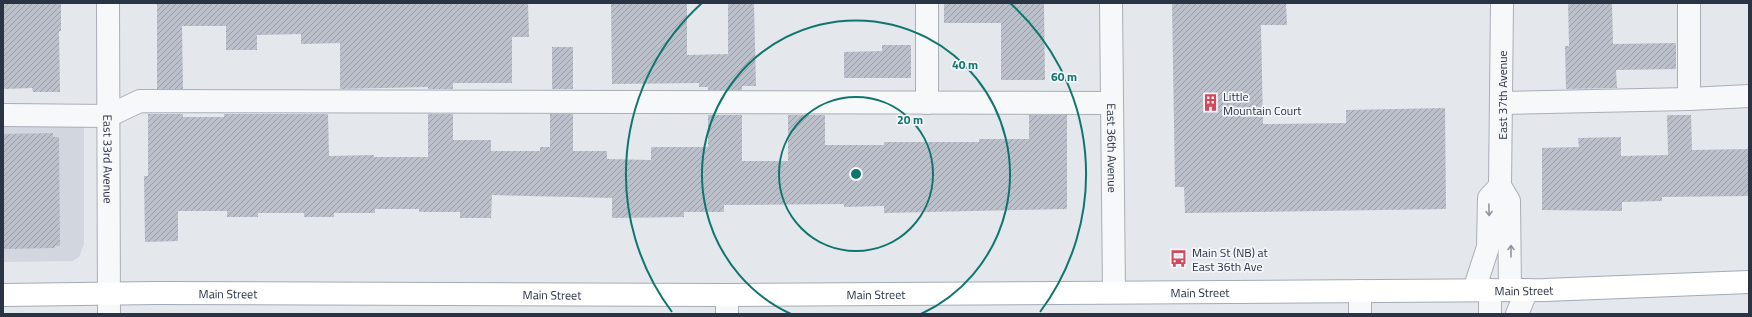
<svg xmlns="http://www.w3.org/2000/svg" width="1752" height="317" font-family="'Titillium Web',sans-serif">
  <style>
    .built { fill: #d2d6de }
    .building { fill: url(#building-hatch) }
    .lines { fill: none; stroke-linecap: round; stroke-linejoin: round }
    .minor-casing { stroke: #a9aeb7; stroke-width: 24 }
    .major-casing { stroke: #a3abb8; stroke-width: 24 }
    .minor { stroke: #f7f8fa; stroke-width: 22 }
    .major { stroke: #fff; stroke-width: 22 }
    .oneway { stroke: #9196a0 }
    .ring { fill: none; stroke: #0f766e; stroke-width: 2 }
    .labels { text-anchor: middle; dominant-baseline: central; stroke-width: 3.5; stroke-linejoin: round; paint-order: stroke }
    .street-label { font-size: 12px; fill: #2b3445; stroke: #f4f6f9 }
    .poi-label { font-size: 12px; fill: #2b3445; stroke: #f4f6f9; text-anchor: start }
    .centre { fill: #0f766e; stroke: #f4f6f9; stroke-width: 2 }
    .ring-label { font-size: 12px; text-anchor: middle; font-weight: bold; fill: #0f766e; stroke: #f4f6f9; stroke-width: 3.5; stroke-linejoin: round; paint-order: stroke }
  </style>
  <defs>
    <pattern id="building-hatch" width="6" height="6" patternUnits="userSpaceOnUse"><rect width="6" height="6" fill="#bbc0ca"/><path d="M-1 1l2-2M0 6l6-6M5 7l2-2" fill="none" stroke="#989da6"/></pattern>
  </defs>
  <rect width="100%" height="100%" fill="#e4e7ec"/>
  <path class="built" d="M 3,106 L 84,107 L 84,244 L 79,257 L 73,261 L 3,262 Z"/>
  <path class="building" d="M 3,3 L 61,3 L 61,31 L 59,31 L 60,92 L 33,92 L 32,88 L 3,89 Z
    M 157,3 L 528,3 L 529,37 L 512,37 L 512,83 L 453,83 L 453,89 L 428,89 L 428,87 L 340,89 L 340,43 L 301,44 L 301,34 L 257,35 L 257,50 L 226,50 L 226,26 L 182,26 L 183,89 L 157,89 Z
    M 611,3 L 687,3 L 687,55 L 728,54 L 728,3 L 754,3 L 756,86 L 742,86 L 742,90 L 708,90 L 708,87 L 699,87 L 699,83 L 612,84 Z
    M 944,3 L 1044,3 L 1045,80 L 1001,80 L 1001,23 L 944,23 Z
    M 1172,3 L 1286,3 L 1287,25 L 1261,25 L 1263,124 L 1346,123 L 1346,110 L 1445,108 L 1446,209 L 1185,213 L 1184,187 L 1175,187 Z
    M 1568,3 L 1612,3 L 1613,44 L 1676,43 L 1676,69 L 1616,70 L 1617,88 L 1566,89 L 1565,46 L 1569,46 Z
    M 882,45 L 911,45 L 911,78 L 844,78 L 844,52 L 882,51 Z
    M 552,47 L 573,47 L 573,89 L 552,89 Z
    M 148,114 L 183,114 L 183,117 L 224,117 L 224,114 L 328,114 L 329,156 L 374,155 L 374,157 L 428,157 L 428,114 L 453,114 L 453,140 L 491,140 L 491,151 L 540,151 L 540,147 L 550,147 L 550,114 L 573,114 L 573,151 L 607,151 L 607,159 L 651,160 L 651,147 L 708,147 L 708,115 L 742,115 L 742,161 L 788,161 L 788,115 L 825,115 L 825,145 L 884,145 L 884,142 L 979,142 L 979,139 L 1029,139 L 1029,115 L 1067,115 L 1067,209 L 884,213 L 884,206 L 844,207 L 844,204 L 724,205 L 724,212 L 684,212 L 684,217 L 612,218 L 612,198 L 492,195 L 491,218 L 460,218 L 460,212 L 419,212 L 419,209 L 375,209 L 375,213 L 334,213 L 334,217 L 304,217 L 304,213 L 258,213 L 258,217 L 227,217 L 227,211 L 178,211 L 178,241 L 145,242 L 144,176 L 148,176 Z
    M 1667,115 L 1691,115 L 1692,150 L 1749,149 L 1749,196 L 1662,197 L 1662,201 L 1622,202 L 1622,211 L 1542,210 L 1542,148 L 1579,147 L 1578,138 L 1621,137 L 1621,156 L 1668,155 Z
    M 53,133 L 53,137 L 59,137 L 60,246 L 55,246 L 55,248 L 3,249 L 3,134 Z"/>
  <g class="lines">
    <defs>
      <g id="minor">
        <path id="s1" d="M 108,3 L 109,314"/>
        <path id="s2" d="M 1111,3 L 1114,292"/>
        <path d="M 1502,3 L 1500,186 L 1509,201 L 1510,290"/>
        <path d="M 1689,99 L 1689,3"/>
        <path d="M 927,103 L 927,3"/>
        <path d="M 1502,103 L 1689,99 L 1749,96"/>
        <path d="M 5,115 L 108,116 L 140,101 L 1111,103"/>
        <path d="M 1474,290 L 1488,247 L 1489,198 L 1500,186"/>
        <path d="M 1360,291 L 1360,314"/>
        <path d="M 727,295 L 727,314"/>
        <path d="M 1490,314 L 1490,290"/>
        <path d="M 1517,314 L 1527,290"/>
      </g>
      <g id="major">
        <path id="s3" d="M 3,295 L 156,293 L 727,295 L 1545,290 L 1749,282"/>
      </g>
    </defs>
    <use href="#minor" class="minor-casing"/>
    <use href="#major" class="major-casing"/>
    <use href="#minor" class="minor"/>
    <use href="#major" class="major"/>
  </g>
  <defs><path id="oneway-shaft" d="M-6 0H5M1.5-3L5.5 0L1.5 3" fill="none" stroke-width="1.6" stroke-linecap="round" stroke-linejoin="round"/></defs>
  <g class="oneway">
    <use href="#oneway-shaft" transform="translate(1489 210) rotate(89)"/>
    <use href="#oneway-shaft" transform="translate(1511 251) rotate(-90)"/>
  </g>
  <g class="ring">
    <circle cx="856" cy="174" r="77"/>
    <path d="M791 314A154 154 0 1 1 921 314"/>
    <path d="M672 312A230 230 0 0 1 702 3M1010 3A230 230 0 0 1 1040 312"/>
  </g>
  <defs>
    <symbol id="building-bare" viewBox="-9 -9 18 18"><path d="M-4-6H4V6H1V3H-1V6H-4ZM-2.5-4.3h1.7v1.8h-1.7ZM.8-4.3h1.7v1.8H.8ZM-2.5-1h1.7V.8h-1.7ZM.8-1h1.7V.8H.8Z" fill="#d1495b" stroke="#f4f6f9" stroke-width="2.5" paint-order="stroke"/></symbol>
    <symbol id="bus-bare" viewBox="-9 -9 18 18"><path d="M-5-6H5V4H4V6H2V4H-2V6H-4V4H-5ZM-3.5-4V0h7V-4ZM-3.5 1.2v1.5H-2V1.2ZM2 1.2v1.5H3.5V1.2Z" fill="#d1495b" stroke="#f4f6f9" stroke-width="2.5" paint-order="stroke"/></symbol>
  </defs>
  <g fill-rule="evenodd">
    <use href="#building-bare" x="1198" y="90" width="25" height="25"/>
    <use href="#bus-bare" x="1166" y="246" width="25" height="25"/>
  </g>
  <g class="labels">
    <g class="street-label">
      <text transform="translate(1502 95) rotate(-90)">East 37th Avenue</text>
      <text stroke="none"><textPath href="#s2" startOffset="145">East 36th Avenue</textPath></text>
      <text stroke="none"><textPath href="#s1" startOffset="156">East 33rd Avenue</textPath></text>
      <text stroke="none"><textPath href="#s3" startOffset="1521">Main Street</textPath></text>
      <text stroke="none"><textPath href="#s3" startOffset="1197">Main Street</textPath></text>
      <text stroke="none"><textPath href="#s3" startOffset="225">Main Street</textPath></text>
      <text stroke="none"><textPath href="#s3" startOffset="873">Main Street</textPath></text>
      <text stroke="none"><textPath href="#s3" startOffset="549">Main Street</textPath></text>
    </g>
    <g class="poi-label">
      <text x="1223" y="96">Little<tspan x="1223" dy="14">Mountain Court</tspan></text>
      <text x="1192" y="252">Main St (NB) at<tspan x="1192" dy="14">East 36th Ave</tspan></text>
    </g>
  </g>
  <circle cx="856" cy="174" r="6" class="centre"/>
  <g class="ring-label">
    <text x="965" y="69">40 m</text>
    <text x="1064" y="81">60 m</text>
    <text x="910" y="124">20 m</text>
  </g>
  <rect width="1752" height="317" fill="none" stroke="#2b3445" stroke-width="8"/>
</svg>
